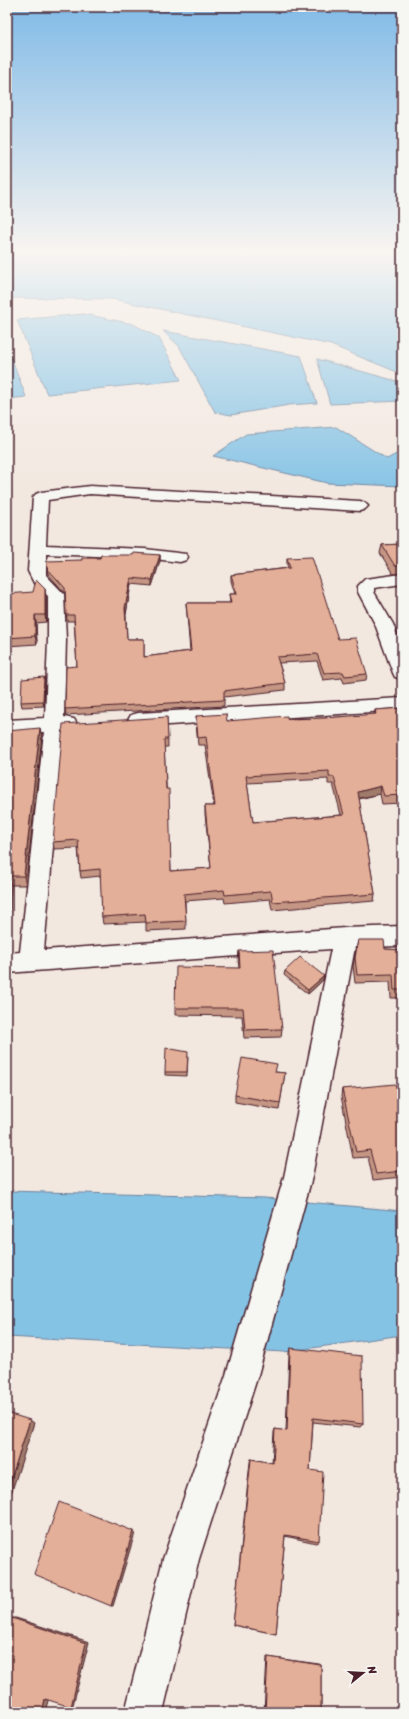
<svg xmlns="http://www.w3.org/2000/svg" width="409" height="1719" font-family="Sriracha,sans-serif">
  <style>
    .water { fill: #85c3e5; stroke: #6d819b }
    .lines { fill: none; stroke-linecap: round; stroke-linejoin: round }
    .minor-casing { stroke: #4a1f2b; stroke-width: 3 }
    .minor { fill: #f6f6f2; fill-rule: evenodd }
    .wall { fill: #c49683; stroke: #4a1f2b; fill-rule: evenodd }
    .shaded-wall { fill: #a07a6a; stroke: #4a1f2b }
    .building { fill: #e4af98; stroke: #4a1f2b; fill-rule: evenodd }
  </style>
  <rect width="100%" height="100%" fill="#f2e8e0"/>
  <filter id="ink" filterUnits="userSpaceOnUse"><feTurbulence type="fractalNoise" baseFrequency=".025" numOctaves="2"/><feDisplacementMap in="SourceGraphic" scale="8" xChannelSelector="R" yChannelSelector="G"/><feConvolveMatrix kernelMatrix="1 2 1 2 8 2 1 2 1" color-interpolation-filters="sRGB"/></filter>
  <g filter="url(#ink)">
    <path class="water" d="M 7,254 L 402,254 L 402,374 L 331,345 L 112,299 L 7,298 Z
      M 84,314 L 133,324 L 159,338 L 181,380 L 47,394 L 17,320 Z
      M 163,331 L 301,356 L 317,403 L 289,405 L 231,415 L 215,412 L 179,346 Z
      M 7,346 L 26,397 L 7,399 Z
      M 317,359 L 400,382 L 402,384 L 402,401 L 330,404 Z
      M 336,427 L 387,459 L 402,451 L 402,486 L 327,483 L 213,456 L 246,434 Z
      M 7,1191 L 265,1198 L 402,1211 L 402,1335 L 284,1352 L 7,1337 Z"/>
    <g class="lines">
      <defs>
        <path id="minor" d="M 90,486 L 360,501 L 365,503 L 368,506 L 365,509 L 360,511 L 90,494 L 48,500 L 46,545 L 145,549 L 186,554 L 188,557 L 186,560 L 180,562 L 145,558 L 46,554 L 46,575 L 64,594 L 66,640 L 64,717 L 74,719 L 77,724 L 74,729 L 63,731 L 44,950 L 345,928 L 402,926 L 402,946 L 355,947 L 312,1177 L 258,1375 L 199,1559 L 163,1712 L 125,1712 L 163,1559 L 226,1375 L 284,1177 L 331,949 L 7,973 L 7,953 L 20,952 L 44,732 L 7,734 L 7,720 L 45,718 L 48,640 L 48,596 L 34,583 L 28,571 L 33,497 L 36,494 L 41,492 Z
          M 402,574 L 402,584 L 374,588 L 374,592 L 393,624 L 402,649 L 402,679 L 395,677 L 393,673 L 375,624 L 358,592 L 358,586 L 365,579 Z
          M 402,698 L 402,710 L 138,727 L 131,725 L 128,720 L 131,715 L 138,713 Z"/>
      </defs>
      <use href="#minor" class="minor-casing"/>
      <use href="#minor" class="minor"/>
    </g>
    <path class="wall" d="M 402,544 L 402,573 L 393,574 L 380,553 L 382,545 Z
      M 160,555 L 160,561 L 152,586 L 131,584 L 126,614 L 127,639 L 144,639 L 144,657 L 190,651 L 186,603 L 230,603 L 229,594 L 235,594 L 231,581 L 231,575 L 288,568 L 287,565 L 287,558 L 338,639 L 367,674 L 366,680 L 344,683 L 342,678 L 323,680 L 317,661 L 279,663 L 285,683 L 285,690 L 224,697 L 224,706 L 66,715 L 65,709 L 77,666 L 74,621 L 67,621 L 65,593 L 48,574 L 47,568 L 82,560 L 100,558 Z
      M 7,594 L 46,597 L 46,622 L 36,623 L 37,644 L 7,646 Z
      M 45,682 L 44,706 L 22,707 L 21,702 Z
      M 402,708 L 402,803 L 382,804 L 380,794 L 359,799 L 375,894 L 374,901 L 272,910 L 270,899 L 225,903 L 224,898 L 185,901 L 186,929 L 146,931 L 146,922 L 103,924 L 102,917 L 101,876 L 81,878 L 80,871 L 78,848 L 54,849 L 53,842 L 167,717 L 168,747 L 164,747 L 171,871 L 211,868 L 205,814 L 205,806 L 214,806 L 205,745 L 198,745 L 196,724 L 196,716 L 227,721 L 324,718 L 374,715 L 375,710 ZM 328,779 L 328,784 L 333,784 L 341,815 L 253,822 L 247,783 Z
      M 7,731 L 42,737 L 26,885 L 11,885 L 9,937 L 7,937 Z
      M 358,940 L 385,949 L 402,950 L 402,998 L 391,998 L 390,982 L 355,983 L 353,966 Z
      M 239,951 L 282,1029 L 281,1037 L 244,1038 L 242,1016 L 175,1015 L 175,1008 L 239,968 L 238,960 Z
      M 285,971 L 324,976 L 323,980 L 308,994 L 284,975 Z
      M 188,1056 L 187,1076 L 165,1075 L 165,1072 Z
      M 275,1072 L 285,1073 L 279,1110 L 235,1102 L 235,1095 Z
      M 342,1089 L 397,1090 L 402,1089 L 402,1177 L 373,1180 L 368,1157 L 353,1158 L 341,1096 Z
      M 290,1348 L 363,1424 L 360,1427 L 313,1422 L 310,1470 L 319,1541 L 316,1543 L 285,1536 L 276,1634 L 233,1625 L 250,1462 L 251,1459 L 272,1463 L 274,1432 L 275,1429 L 286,1431 L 289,1353 Z
      M 267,1657 L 319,1664 L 321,1665 L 321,1712 L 264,1712 Z"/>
    <path class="shaded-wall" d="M 160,555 L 160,561 L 152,586 L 152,580 Z
      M 131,578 L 131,584 L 126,614 L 125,608 Z
      M 45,589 L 46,597 L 46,622 L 45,615 Z
      M 35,615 L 36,623 L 37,644 L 35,636 Z
      M 44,677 L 45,682 L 44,706 L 43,701 Z
      M 40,728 L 42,737 L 26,885 L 24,876 Z
      M 381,786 L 380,794 L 356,799 L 358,792 Z
      M 9,876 L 11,885 L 9,937 L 7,929 Z
      M 324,976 L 323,980 L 308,994 L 308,990 Z
      M 30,1420 L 34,1423 L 7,1506 L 7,1491 Z
      M 133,1531 L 135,1533 L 113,1606 L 111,1606 Z
      M 12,1618 L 16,1618 L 89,1642 L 73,1705 L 71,1707 Z
      M 49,1697 L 45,1712 L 42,1712 L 45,1699 Z"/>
    <path class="building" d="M 402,544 L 402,566 L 395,566 L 382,545 Z
      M 134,553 L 160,555 L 152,580 L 131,578 L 125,608 L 127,639 L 144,639 L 144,657 L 191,651 L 186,603 L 231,603 L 229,594 L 237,594 L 231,575 L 290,568 L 287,558 L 312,557 L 338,639 L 356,638 L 367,674 L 345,676 L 343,672 L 324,673 L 317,654 L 277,657 L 285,683 L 224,691 L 224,700 L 65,709 L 66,667 L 77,666 L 74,615 L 66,615 L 65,588 L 47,568 L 47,561 L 82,560 L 82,558 L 100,558 L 101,555 L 133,555 Z
      M 36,580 L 45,589 L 45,615 L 35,615 L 35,636 L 7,638 L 7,594 L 33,592 Z
      M 44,677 L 43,701 L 21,702 L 22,679 Z
      M 402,708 L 402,795 L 384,796 L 381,786 L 358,792 L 375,894 L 273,902 L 271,891 L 225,895 L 224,890 L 184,894 L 186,921 L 146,923 L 145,914 L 102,917 L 100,869 L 80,871 L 78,840 L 53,842 L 63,724 L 167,717 L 168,739 L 164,739 L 166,789 L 169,789 L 171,871 L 211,868 L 205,806 L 215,806 L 206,737 L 198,738 L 196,716 L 226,714 L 227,721 L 287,716 L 287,719 L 324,718 L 376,714 L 375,710 ZM 329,771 L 329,777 L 334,777 L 344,815 L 253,822 L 246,776 Z
      M 40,728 L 24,876 L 9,876 L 7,929 L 7,731 Z
      M 358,940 L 384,940 L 385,949 L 402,950 L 402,990 L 394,990 L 393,974 L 357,975 L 355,958 Z
      M 273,950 L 282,1029 L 245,1030 L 243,1008 L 175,1008 L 176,967 L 240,968 L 239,951 Z
      M 300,957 L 324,976 L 308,990 L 285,971 Z
      M 166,1048 L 188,1052 L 187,1072 L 165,1072 Z
      M 242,1058 L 277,1064 L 275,1072 L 285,1073 L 280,1103 L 235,1095 Z
      M 395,1084 L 397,1090 L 402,1089 L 402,1171 L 376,1174 L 370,1150 L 356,1152 L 342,1089 Z
      M 290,1348 L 362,1356 L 363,1424 L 313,1418 L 310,1470 L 323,1472 L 319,1541 L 285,1535 L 276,1634 L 233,1625 L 251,1459 L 273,1463 L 275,1429 L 287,1431 Z
      M 7,1413 L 30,1420 L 7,1491 Z
      M 59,1502 L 133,1531 L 111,1606 L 34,1574 Z
      M 12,1618 L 86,1643 L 71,1707 L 45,1699 L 42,1712 L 7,1712 L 7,1635 Z
      M 268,1657 L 321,1665 L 321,1712 L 265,1712 Z"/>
  </g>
  <linearGradient id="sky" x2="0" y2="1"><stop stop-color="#80bae7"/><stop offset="0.51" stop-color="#f9f5f1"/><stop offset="1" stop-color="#f9f5f1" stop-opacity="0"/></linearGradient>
  <rect width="409" height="495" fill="url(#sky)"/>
  <rect width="409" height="1719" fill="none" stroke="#f6f6f2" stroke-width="24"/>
  <rect x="12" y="12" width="385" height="1695" fill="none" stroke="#4a1f2b" stroke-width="1.5" filter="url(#ink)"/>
  <g transform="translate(363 1673) rotate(72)" stroke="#f6f6f2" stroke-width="3" paint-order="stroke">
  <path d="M0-3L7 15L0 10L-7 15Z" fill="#4a1f2b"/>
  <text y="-6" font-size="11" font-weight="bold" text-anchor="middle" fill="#4a1f2b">N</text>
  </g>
</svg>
